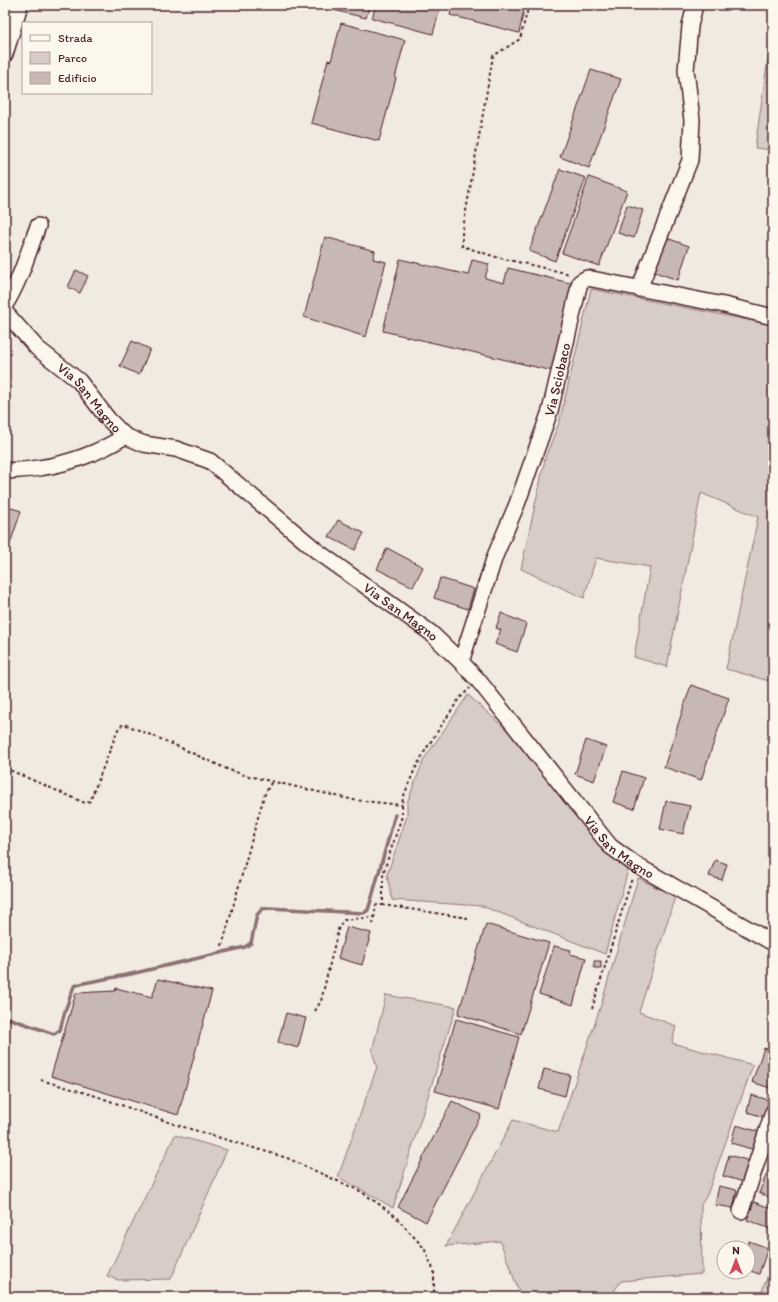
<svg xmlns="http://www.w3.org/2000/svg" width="778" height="1302" font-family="Itim,sans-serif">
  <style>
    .green { fill: #d8ccc6; stroke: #917678 }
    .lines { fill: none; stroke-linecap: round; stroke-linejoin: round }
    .stream { stroke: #8c6f72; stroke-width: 3.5 }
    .building { fill: #c8b8b3; stroke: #4a1f2b }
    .minor-casing { stroke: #4a1f2b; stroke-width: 18 }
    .path { stroke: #4a1f2b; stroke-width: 2; stroke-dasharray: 3 3; stroke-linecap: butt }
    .minor { stroke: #fbf7ec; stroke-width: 15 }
    .labels { text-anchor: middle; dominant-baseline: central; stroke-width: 3; stroke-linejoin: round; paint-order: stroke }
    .street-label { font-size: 14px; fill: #4a1f2b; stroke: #fbf7ec }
  </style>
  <rect width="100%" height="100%" fill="#f0eae0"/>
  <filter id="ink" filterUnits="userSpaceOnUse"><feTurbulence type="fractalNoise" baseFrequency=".025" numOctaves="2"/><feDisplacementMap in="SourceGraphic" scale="8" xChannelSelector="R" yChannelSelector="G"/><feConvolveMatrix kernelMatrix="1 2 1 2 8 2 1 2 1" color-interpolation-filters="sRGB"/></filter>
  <g filter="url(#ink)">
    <path class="green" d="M 773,23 L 773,150 L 755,148 Z
      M 591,289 L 773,325 L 773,682 L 726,669 L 758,517 L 701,493 L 667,667 L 634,657 L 650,567 L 596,558 L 584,598 L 521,569 L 546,455 L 559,423 Z
      M 468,695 L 508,731 L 604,852 L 628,870 L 605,954 L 482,906 L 392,900 L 387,875 L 407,816 L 407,803 L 424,759 Z
      M 638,878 L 675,897 L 639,1012 L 676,1026 L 672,1043 L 753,1065 L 707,1195 L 701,1205 L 702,1274 L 621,1281 L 610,1297 L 519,1297 L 520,1294 L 500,1241 L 446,1246 L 513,1120 L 558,1132 L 601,1005 Z
      M 386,995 L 456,1007 L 393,1208 L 373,1196 L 338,1177 L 377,1067 L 372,1051 Z
      M 175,1135 L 227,1150 L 171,1279 L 118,1280 L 107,1276 Z
      M 773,1261 L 773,1297 L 771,1297 L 762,1291 Z"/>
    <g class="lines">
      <path class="stream" d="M 5,1017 L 54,1034 L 60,1030 L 65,1011 L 74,986 L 84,983 L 131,974 L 245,947 L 251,943 L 257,915 L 262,909 L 269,908 L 364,913 L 368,910 L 372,897 L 395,815
        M 429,1297 L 441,1296"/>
    </g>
    <path class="building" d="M 313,5 L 370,5 L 366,18 Z
      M 376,5 L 441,5 L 433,34 L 372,18 Z
      M 452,5 L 525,5 L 519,33 L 450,15 Z
      M 341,23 L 405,40 L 395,78 L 396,78 L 379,141 L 311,123 L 328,60 L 331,61 Z
      M 591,70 L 621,79 L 589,168 L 560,157 Z
      M 560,169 L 586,178 L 555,261 L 529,251 Z
      M 589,177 L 627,191 L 599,266 L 562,253 Z
      M 627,205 L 643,210 L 634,238 L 618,233 Z
      M 325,237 L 375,251 L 373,259 L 386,262 L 366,337 L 304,317 Z
      M 664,237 L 689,246 L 678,280 L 652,271 Z
      M 400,259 L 468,275 L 472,260 L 489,264 L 485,278 L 504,283 L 508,268 L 574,284 L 553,371 L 383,331 Z
      M 76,270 L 88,276 L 80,293 L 68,287 Z
      M 132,341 L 150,349 L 139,375 L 120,366 Z
      M 5,506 L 21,511 L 7,553 L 5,552 Z
      M 338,520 L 364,533 L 355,550 L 329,537 Z
      M 387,548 L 423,567 L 413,587 L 377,569 Z
      M 440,578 L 474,589 L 468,609 L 434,598 Z
      M 501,613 L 526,624 L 517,652 L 495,644 L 501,630 L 496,628 Z
      M 691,685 L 729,698 L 701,780 L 664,767 Z
      M 586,740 L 606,747 L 594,781 L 575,774 Z
      M 623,771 L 644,778 L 634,809 L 613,802 Z
      M 666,801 L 690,806 L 683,834 L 660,829 Z
      M 715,860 L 727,864 L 722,880 L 709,876 Z
      M 486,924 L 549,943 L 521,1034 L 458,1014 Z
      M 347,927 L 371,933 L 362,965 L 338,958 Z
      M 554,946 L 571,950 L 570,954 L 586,958 L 573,1005 L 539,994 Z
      M 594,961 L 601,961 L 601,968 L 594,968 Z
      M 158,979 L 212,991 L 178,1115 L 51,1076 L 76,993 L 115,991 L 116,988 L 152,997 Z
      M 286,1013 L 306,1018 L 298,1048 L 278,1042 Z
      M 456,1019 L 519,1037 L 499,1109 L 435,1091 Z
      M 764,1048 L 773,1051 L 773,1089 L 752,1082 Z
      M 544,1069 L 570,1075 L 565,1096 L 539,1089 Z
      M 751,1095 L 769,1100 L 764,1117 L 747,1112 Z
      M 452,1101 L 481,1115 L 426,1222 L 398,1207 Z
      M 736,1125 L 760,1132 L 755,1150 L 731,1143 Z
      M 729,1155 L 750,1161 L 744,1182 L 723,1176 Z
      M 768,1171 L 773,1173 L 773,1198 L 759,1193 Z
      M 719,1186 L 737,1190 L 733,1208 L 715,1205 Z
      M 754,1202 L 773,1209 L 773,1230 L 747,1220 Z
      M 749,1241 L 768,1248 L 759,1274 L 748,1270 L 748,1248 L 746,1248 Z"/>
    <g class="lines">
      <defs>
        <g id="minor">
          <path d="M 5,54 L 20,5"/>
          <path d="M 639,289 L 690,160 L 692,120 L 686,70 L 690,26 L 695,5"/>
          <path d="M 5,305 C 20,281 28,253 38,226"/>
          <path id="s1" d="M 5,312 L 37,348 L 79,381 L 108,419 L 125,436 L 144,444 L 176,449 L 210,461 L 317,551 L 431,633 L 461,662 L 478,680 L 610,846 L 636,865 L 773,943"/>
          <path d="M 5,471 C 16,470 28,470 39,468 C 68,464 101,452 125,436"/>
          <path id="s2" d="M 461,662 L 495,556 L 517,504 L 550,411 L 580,282 L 587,278 L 724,305 L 773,317"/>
          <path d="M 741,1211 L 773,1112"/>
        </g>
      </defs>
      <use href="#minor" class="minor-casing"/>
      <path class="path" d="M 529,5 L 520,39 L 493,56 L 462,234 L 462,246 L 496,257 L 570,274
        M 5,768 L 85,803 L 90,801 L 119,727 L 124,724 L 168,742 L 227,769 L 244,775 L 354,800 L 402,805
        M 468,918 L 383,905 L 383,874 L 402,816 L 402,805 L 403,798 L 414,771 L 426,749 L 459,699 L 470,688
        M 373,924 L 376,905 L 383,905
        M 222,946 L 264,796 L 272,781
        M 592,1009 L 632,878
        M 315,1011 L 321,1001 L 339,926 L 344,920 L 374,917
        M 41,1080 L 96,1096 L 174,1124 L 287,1158 L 362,1192 L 394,1215 L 424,1248 L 434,1271 L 434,1292 L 432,1297"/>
      <use href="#minor" class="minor"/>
    </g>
  </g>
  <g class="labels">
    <g class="street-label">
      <text stroke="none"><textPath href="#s2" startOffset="299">Via Sciobaco</textPath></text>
      <text stroke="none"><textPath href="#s1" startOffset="121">Via San Magno</textPath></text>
      <text stroke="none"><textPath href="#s1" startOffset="506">Via San Magno</textPath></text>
      <text stroke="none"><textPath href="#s1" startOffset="829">Via San Magno</textPath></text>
    </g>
  </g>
  <rect width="778" height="1302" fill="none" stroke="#fbf7ec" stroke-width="20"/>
  <rect x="10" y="10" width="758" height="1282" fill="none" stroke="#4a1f2b" stroke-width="1.5" filter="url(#ink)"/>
  <rect x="22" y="22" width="130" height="72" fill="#fbf7ec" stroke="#b4a19f"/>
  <rect x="30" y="35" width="20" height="6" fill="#fbf7ec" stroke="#b4a19f"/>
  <text x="58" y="42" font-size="12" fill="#4a1f2b">Strada</text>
  <rect x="30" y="52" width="20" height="12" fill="#d8ccc6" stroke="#b4a19f"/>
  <text x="58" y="62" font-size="12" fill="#4a1f2b">Parco</text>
  <rect x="30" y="72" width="20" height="12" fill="#c8b8b3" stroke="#b4a19f"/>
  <text x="58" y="82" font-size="12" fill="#4a1f2b">Edificio</text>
  <g transform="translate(736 1260)"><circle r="19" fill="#fbf7ec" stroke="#b4a19f"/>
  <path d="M0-3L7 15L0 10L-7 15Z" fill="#d1495b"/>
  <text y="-6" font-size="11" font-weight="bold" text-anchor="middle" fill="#4a1f2b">N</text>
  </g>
</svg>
